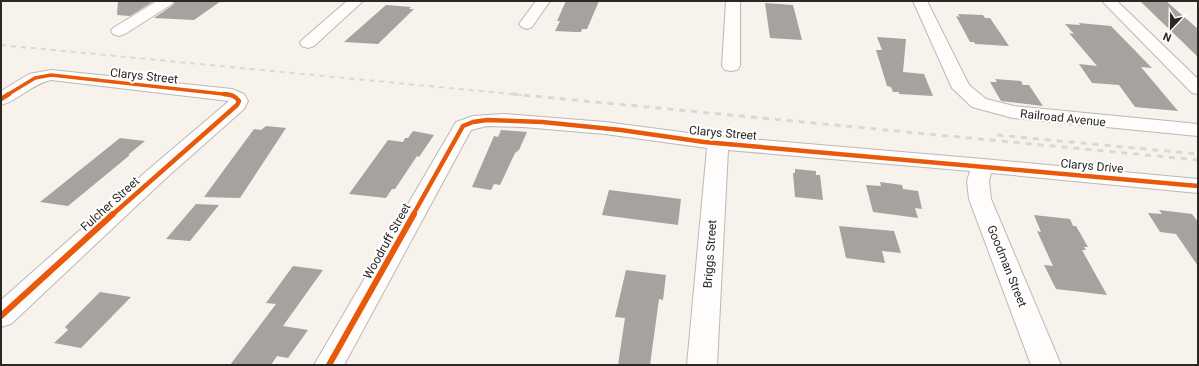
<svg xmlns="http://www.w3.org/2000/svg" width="1199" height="366" font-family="Roboto,sans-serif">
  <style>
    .building { fill: #a7a29f }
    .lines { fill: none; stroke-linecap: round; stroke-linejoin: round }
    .minor-casing { stroke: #bcb8b4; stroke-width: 2 }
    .minor { fill: #fefdfc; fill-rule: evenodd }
    .rail-far1 { stroke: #d9d8d7; stroke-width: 2; stroke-dasharray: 5 5; stroke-linecap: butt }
    .rail { stroke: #d9d8d7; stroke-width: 3; stroke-dasharray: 6 6; stroke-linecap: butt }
    .cycleway-far2-casing { stroke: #fff; stroke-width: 5.5 }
    .cycleway-far1-casing { stroke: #fff; stroke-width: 7 }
    .cycleway-casing { stroke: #fff; stroke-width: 8 }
    .cycleway-far2 { stroke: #e8590c; stroke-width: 3.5 }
    .cycleway-far1 { stroke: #e8590c; stroke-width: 4.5 }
    .cycleway { stroke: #e8590c; stroke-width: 6 }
    .labels { text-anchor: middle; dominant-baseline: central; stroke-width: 4; stroke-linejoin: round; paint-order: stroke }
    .street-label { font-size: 12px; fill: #2b2724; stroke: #fff }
  </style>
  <rect width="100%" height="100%" fill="#f8f2ed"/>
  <path class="building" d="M 118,1 L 154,1 L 130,16 L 117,15 Z
    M 175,1 L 221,1 L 194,20 L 154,18 L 173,5 Z
    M 566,1 L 599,1 L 587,29 L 582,29 L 581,32 L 576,32 L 555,31 L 560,21 L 557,21 Z
    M 1140,1 L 1166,1 L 1198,29 L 1198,57 Z
    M 765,3 L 793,5 L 802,40 L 770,38 Z
    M 386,5 L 411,7 L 409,9 L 414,9 L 378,44 L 344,42 Z
    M 958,14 L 983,15 L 985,18 L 990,18 L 1009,46 L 975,44 L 974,42 L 970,42 L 956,16 L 960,17 Z
    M 1079,23 L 1111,26 L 1152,68 L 1141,67 L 1178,111 L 1135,107 L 1119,85 L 1092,83 L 1079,64 L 1097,66 L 1069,33 L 1074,34 L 1065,24 L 1080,25 Z
    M 877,37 L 906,39 L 903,72 L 924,74 L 933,96 L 899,94 L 899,92 L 893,92 L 891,87 L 887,86 L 876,50 L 882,50 Z
    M 995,79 L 1021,81 L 1023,85 L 1029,85 L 1043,106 L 1001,101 L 990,82 L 997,82 Z
    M 266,126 L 286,128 L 240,198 L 204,197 L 254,129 L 261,130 Z
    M 501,130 L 527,132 L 519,150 L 515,153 L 500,185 L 494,184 L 491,190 L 472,187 L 494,136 L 498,137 Z
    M 413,131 L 434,135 L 419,157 L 417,156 L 395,189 L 392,189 L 386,198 L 349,194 L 388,140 L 403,142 L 405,138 L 408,138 Z
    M 120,138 L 145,141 L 128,155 L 130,155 L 68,206 L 40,202 Z
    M 795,169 L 816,171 L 816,175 L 820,175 L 823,200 L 795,197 L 793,173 L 795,173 Z
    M 880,182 L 902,185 L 903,189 L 918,191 L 922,209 L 915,208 L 918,218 L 873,212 L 866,185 L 881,186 Z
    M 609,190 L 681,199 L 678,225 L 602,215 Z
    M 196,204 L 219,205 L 190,241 L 166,239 Z
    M 1159,210 L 1192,214 L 1198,222 L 1198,266 L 1176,234 L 1160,232 L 1148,213 L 1162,214 Z
    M 1034,215 L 1070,219 L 1073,226 L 1076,226 L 1088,247 L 1084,247 L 1086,250 L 1082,250 L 1107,295 L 1056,289 L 1044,265 L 1053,266 L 1037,231 L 1041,232 Z
    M 839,226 L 894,231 L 901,253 L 882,251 L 885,263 L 846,258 Z
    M 293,266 L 323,270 L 283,326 L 308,330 L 288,358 L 277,356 L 271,365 L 230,365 L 276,304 L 266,303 Z
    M 626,270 L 666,275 L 663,300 L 659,299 L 650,365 L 618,365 L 625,318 L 615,317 Z
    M 100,292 L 131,297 L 81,348 L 54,343 L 68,330 L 65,327 Z"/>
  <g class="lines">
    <defs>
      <path id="minor" d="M 157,1 L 174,1 L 172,4 L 125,34 L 119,36 L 113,34 L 111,31 L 113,28 Z
        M 347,1 L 363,1 L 314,46 L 308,48 L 302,46 L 300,43 L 302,40 Z
        M 536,1 L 550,1 L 532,27 L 527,29 L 522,27 L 519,24 Z
        M 726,1 L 740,1 L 740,66 L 737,70 L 731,71 L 725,70 L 722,66 Z
        M 913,1 L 927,1 L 969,85 L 986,99 L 1014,106 L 1198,124 L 1198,136 L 1013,118 L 972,107 L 952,88 Z
        M 1102,1 L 1117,1 L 1198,79 L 1198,94 L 1192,93 Z
        M 51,70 L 232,89 L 244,94 L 248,101 L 244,109 L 165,179 L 11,324 L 1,327 L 1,300 L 149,169 L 229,101 L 51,80 C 32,84 19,100 1,105 L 1,91 L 29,74 Z
        M 504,114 L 605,122 L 704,135 L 983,159 L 1198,179 L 1198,193 L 991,173 L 989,181 L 991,199 L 1061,365 L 1031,365 L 969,199 L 967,181 L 970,171 L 728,150 L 717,365 L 687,365 L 707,148 L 605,134 L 523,127 L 487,126 L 471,130 L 344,365 L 314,365 L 456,122 L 473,116 Z"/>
    </defs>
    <use href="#minor" class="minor-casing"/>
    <use href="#minor" class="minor"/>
    <path class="rail-far1" d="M 1,45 L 522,95"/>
    <path class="rail" d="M 512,94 L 1198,160
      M 997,135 L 1198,154"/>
    <defs>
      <path id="cycleway-far2" d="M 7,95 L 35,78 L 51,75 L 232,95"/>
      <path id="cycleway-far1" d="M 1,99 L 9,94
        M 112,215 L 237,105 L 239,101 C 235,95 230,95 224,94
        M 413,215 L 463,126 L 473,122 L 487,120 L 542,122 L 621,130 L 704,142 L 1198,186"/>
      <path id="cycleway" d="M 1,316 L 113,214
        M 329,365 L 414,214"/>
    </defs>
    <use href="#cycleway-far2" class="cycleway-far2-casing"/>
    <use href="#cycleway-far1" class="cycleway-far1-casing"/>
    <use href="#cycleway" class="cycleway-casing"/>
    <use href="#cycleway-far2" class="cycleway-far2"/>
    <use href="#cycleway-far1" class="cycleway-far1"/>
    <use href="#cycleway" class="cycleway"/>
  </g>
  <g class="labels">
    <g class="street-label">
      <text transform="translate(144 76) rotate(6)">Clarys Street</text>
      <text transform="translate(1063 118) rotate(6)">Railroad Avenue</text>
      <text transform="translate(723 133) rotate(5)">Clarys Street</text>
      <text transform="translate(1092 166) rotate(5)">Clarys Drive</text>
      <text transform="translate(110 204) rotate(-42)">Fulcher Street</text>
      <text transform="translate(387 241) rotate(-61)">Woodruff Street</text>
      <text transform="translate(710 254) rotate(-86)">Briggs Street</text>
      <text transform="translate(1007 266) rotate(68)">Goodman Street</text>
    </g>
  </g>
  <rect width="1199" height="366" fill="none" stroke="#2b2724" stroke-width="4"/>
  <g transform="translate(1171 28) rotate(202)" stroke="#ffffff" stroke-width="3" paint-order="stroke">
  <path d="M0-3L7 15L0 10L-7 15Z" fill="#2b2724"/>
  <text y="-6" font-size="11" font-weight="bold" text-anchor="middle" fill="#2b2724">N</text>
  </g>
</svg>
